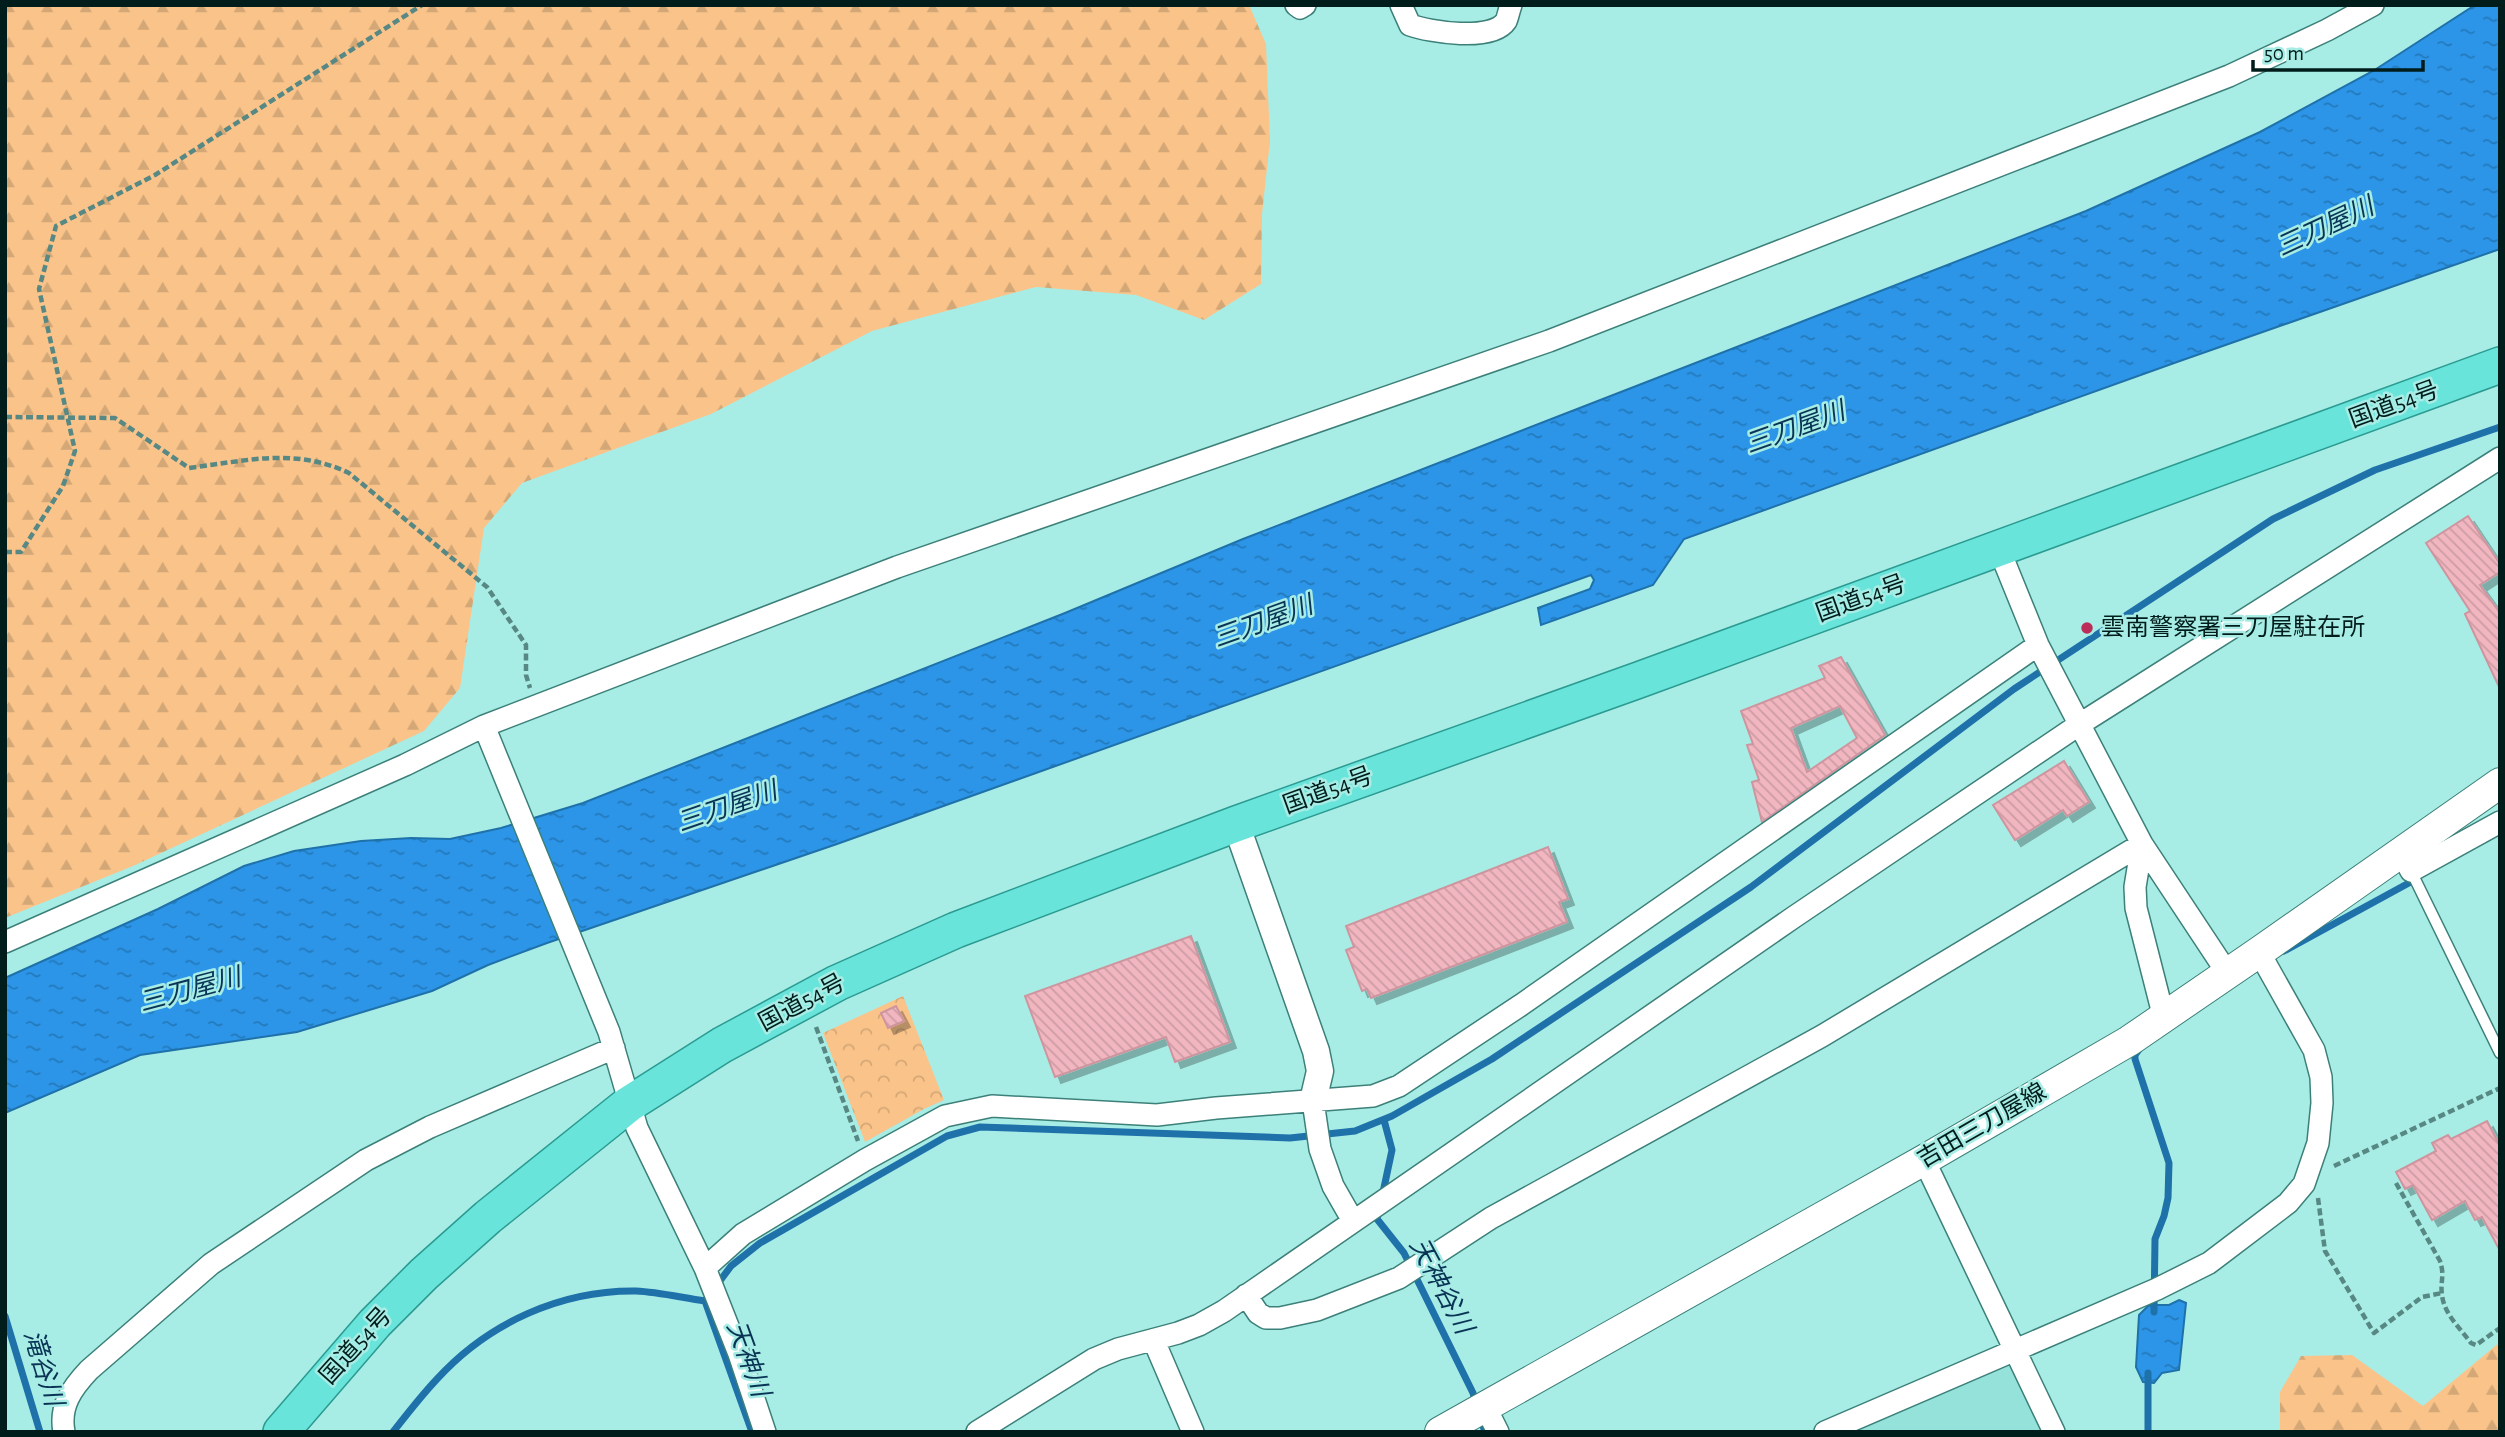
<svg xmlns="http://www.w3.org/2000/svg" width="2505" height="1437" font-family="'Alegreya Sans','Noto Sans JP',sans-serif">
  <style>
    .built { fill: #94e2da }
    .forest { fill: url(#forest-firs) }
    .park { fill: url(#park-crowns) }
    .water { fill: url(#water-ripples); stroke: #1f71aa; stroke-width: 2 }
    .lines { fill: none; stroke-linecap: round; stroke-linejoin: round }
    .stream { stroke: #1f71aa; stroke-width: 7 }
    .building { fill: url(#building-back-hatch); stroke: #ce959f; stroke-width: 2; fill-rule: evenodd; filter: url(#shadow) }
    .service-casing { stroke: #3c8079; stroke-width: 13 }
    .minor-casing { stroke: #3c8079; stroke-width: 24 }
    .tertiary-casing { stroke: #3c8079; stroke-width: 29 }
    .secondary-casing { stroke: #3c8079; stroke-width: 32 }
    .trunk-casing { stroke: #2b9a91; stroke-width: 38 }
    .path { stroke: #578883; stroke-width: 4.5; stroke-dasharray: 7 3.5; stroke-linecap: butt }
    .service { stroke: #fff; stroke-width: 10 }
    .minor { stroke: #fff; stroke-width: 21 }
    .tertiary { stroke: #fff; stroke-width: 26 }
    .secondary { stroke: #fff; stroke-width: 30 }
    .trunk { stroke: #68e4da; stroke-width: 35 }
    .poi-dot { fill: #bb2c59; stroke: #a8ede5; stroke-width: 2.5 }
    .labels { text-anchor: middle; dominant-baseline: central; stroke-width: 5; stroke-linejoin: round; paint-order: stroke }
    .street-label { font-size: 24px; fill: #011d1b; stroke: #a8ede5 }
    .poi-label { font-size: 24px; fill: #011d1b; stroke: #a8ede5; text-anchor: start }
    .water-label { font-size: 26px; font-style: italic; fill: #0a3455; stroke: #a8ede5 }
  </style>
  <defs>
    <pattern id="forest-firs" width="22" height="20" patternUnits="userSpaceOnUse" patternTransform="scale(1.75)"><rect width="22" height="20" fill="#fac38a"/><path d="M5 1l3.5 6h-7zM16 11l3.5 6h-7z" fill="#d4a776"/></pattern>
    <pattern id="park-crowns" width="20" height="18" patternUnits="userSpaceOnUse" patternTransform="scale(1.75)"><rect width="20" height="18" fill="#fac38a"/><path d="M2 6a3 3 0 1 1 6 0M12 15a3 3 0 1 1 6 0" fill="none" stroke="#d4a776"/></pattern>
    <pattern id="water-ripples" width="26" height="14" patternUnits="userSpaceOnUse" patternTransform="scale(1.75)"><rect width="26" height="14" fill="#2c95e8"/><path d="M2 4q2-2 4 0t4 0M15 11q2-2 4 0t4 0" fill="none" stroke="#2379bb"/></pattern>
    <pattern id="building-back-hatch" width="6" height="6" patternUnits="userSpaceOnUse" patternTransform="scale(1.75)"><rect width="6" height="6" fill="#f1b6c0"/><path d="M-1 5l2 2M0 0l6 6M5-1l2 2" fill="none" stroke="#cd9ca4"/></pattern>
    <filter id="shadow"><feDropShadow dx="6" dy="6" stdDeviation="0" flood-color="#0004"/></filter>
  </defs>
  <rect width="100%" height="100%" fill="#a8ede5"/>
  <path class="built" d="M 2011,1361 L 2044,1432 L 1848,1432 Z"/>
  <path class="forest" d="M 5,5 L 1249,5 L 1266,44 L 1270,141 L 1262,214 L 1261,284 L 1204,320 L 1136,295 L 1036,287 L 872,331 L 711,414 L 522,483 L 484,528 L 460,688 L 424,731 L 133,866 L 5,918 Z
    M 2500,1342 L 2500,1432 L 2280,1432 L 2280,1392 L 2301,1356 L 2352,1355 L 2423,1406 Z"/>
  <path class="park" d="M 903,996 L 944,1100 L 924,1109 L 865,1142 L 823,1033 Z"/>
  <path class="water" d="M 2475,5 L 2500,5 L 2500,249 L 2177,362 L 1684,539 L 1653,585 L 1541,625 L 1538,608 L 1590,589 L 1594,580 L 1591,575 L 837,844 L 547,943 L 488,965 L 432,991 L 297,1032 L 140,1055 L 5,1113 L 5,978 L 158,909 L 244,866 L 294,851 L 361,841 L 411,838 L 450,839 L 501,828 L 583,803 L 1065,613 L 1243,539 L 2086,211 L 2260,132 L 2373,71 Z
    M 2179,1300 L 2186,1303 L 2179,1370 L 2162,1373 L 2154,1383 L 2143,1382 L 2136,1367 L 2139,1315 L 2149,1305 L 2169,1305 Z"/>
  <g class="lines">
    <path class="stream" d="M 2284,951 L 2418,878
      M 2141,1047 L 2135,1055 L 2135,1059 L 2169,1163 L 2168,1198 L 2164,1216 L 2155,1239 L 2154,1312
      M 1382,1197 L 1392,1150 L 1384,1120
      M 1379,1209 L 1377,1219 L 1404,1253 L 1473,1393 L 1476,1405
      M 705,1301 L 731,1266 L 760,1243 L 947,1136 L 980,1127 L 1290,1138 L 1355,1131 L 1392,1116 L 1492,1059 L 1751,887 L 2014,689 L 2273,519 L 2375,470 L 2500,427
      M 705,1301 L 752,1432
      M 5,1316 L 40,1432
      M 1480,1417 L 1485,1432
      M 393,1432 C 407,1414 421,1396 437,1379 C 488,1323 561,1290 636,1291 C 659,1292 683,1298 705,1301
      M 2148,1432 L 2148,1373"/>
  </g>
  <path class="building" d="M 2468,516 L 2500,564 L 2500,572 L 2480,585 L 2500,613 L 2500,689 L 2465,614 L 2470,611 L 2426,543 Z
    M 1841,657 L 1885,735 L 1762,822 L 1752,782 L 1759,780 L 1747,745 L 1753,744 L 1741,711 L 1825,678 L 1819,666 ZM 1840,706 L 1857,738 L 1807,772 L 1791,728 Z
    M 2064,761 L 2089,802 L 2067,816 L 2063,810 L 2015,840 L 1993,805 Z
    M 1548,847 L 1568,899 L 1559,902 L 1567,922 L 1371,998 L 1367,989 L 1362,991 L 1346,950 L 1354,947 L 1346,926 Z
    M 1191,936 L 1230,1042 L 1175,1062 L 1166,1037 L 1055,1077 L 1025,996 Z
    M 896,1006 L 904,1021 L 888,1028 L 881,1013 Z
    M 2487,1121 L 2500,1146 L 2500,1251 L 2482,1217 L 2475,1220 L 2465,1201 L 2432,1220 L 2413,1185 L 2405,1189 L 2396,1172 L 2436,1151 L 2432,1143 L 2448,1135 L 2451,1139 Z"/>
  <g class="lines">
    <defs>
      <path id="service" d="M 2411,871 L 2500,1053"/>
      <path id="minor" d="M 1296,5 L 1300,8 L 1305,5
        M 1401,5 L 1410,25 C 1430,32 1492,42 1506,21 C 1508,17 1509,10 1511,5
        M 1999,549 L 2038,645 L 2142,844 L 2228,974
        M 484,726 L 609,1032 L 637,1128 L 705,1268 L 739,1354 L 765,1432
        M 2142,844 L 2135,887 L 2136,908 L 2164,1018
        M 2401,852 L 2411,871 L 2500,822
        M 5,942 L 405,765 L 484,726 L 897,567 L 1549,341 L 2229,76 L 2327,30 L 2373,5
        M 1313,1101 L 1320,1149 L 1333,1186 L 1353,1221
        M 1924,1160 L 2054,1432
        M 705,1268 L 743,1234 L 865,1160 L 945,1116 L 992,1106 L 1157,1115 L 1216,1108 L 1373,1096 L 1399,1086 L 1521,1005 L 2038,645
        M 1246,1295 L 1258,1313 L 1266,1318 L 1280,1318 L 1317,1310 L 1399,1278 L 1491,1218 L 1822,1036 L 2142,844
        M 1154,1341 L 1193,1432
        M 1485,1406 L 1498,1432
        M 64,1432 C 59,1406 72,1388 89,1370 L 211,1264 L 366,1160 L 430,1127 L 614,1048
        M 977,1432 L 1094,1359 L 1118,1349 L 1178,1333 L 1199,1325 L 1224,1311 L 1794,917 L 2080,724 L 2500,458
        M 1825,1432 L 2157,1289 L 2209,1263 L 2288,1203 L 2304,1184 L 2318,1143 L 2322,1103 L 2321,1077 L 2314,1050 L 2259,952"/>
      <path id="tertiary" d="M 1236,824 L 1316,1051 L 1320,1071 L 1313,1101"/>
      <path id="secondary" d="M 1440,1432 L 1924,1160 L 2129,1041 L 2259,952 L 2500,783"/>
      <path id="trunk" d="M 281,1432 L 375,1323 L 424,1274 L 488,1217 L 629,1104 L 722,1045 L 837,983 L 956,930 L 1236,824 L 1636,681 L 2500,365"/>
    </defs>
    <use href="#service" class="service-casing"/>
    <use href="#minor" class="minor-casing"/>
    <use href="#tertiary" class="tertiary-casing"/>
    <use href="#secondary" class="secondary-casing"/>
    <use href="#trunk" class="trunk-casing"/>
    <path class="path" d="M 5,417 L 115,418 L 189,468 C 246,461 294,447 349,473 L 487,587 L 526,645 L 526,675 L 530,688
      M 5,552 L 21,552 L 63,486 L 75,451 L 39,289 L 56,226 L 155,175 L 422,5
      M 816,1027 L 858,1141
      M 2334,1166 L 2500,1088
      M 2396,1183 L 2440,1261 C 2445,1276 2440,1281 2442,1295 C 2444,1314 2460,1328 2471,1343 L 2476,1345 L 2500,1328
      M 2318,1198 L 2325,1251 L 2374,1333 L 2422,1297 L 2442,1293"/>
    <use href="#service" class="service"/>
    <use href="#minor" class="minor"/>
    <use href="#tertiary" class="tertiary"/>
    <use href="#secondary" class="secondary"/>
    <use href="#trunk" class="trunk"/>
  </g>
  <circle class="poi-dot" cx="2087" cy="628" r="7"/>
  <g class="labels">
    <g class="street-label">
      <text transform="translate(2394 405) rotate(-20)">国道54号</text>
      <text transform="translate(1861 599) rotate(-20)">国道54号</text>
      <text transform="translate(1328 791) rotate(-20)">国道54号</text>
      <text transform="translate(802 1003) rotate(-28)">国道54号</text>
      <text transform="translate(1982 1126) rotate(-30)">吉田三刀屋線</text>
      <text transform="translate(356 1346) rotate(-48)">国道54号</text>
    </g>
    <g class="poi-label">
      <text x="2101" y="628">雲南警察署三刀屋駐在所</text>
    </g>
    <g class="water-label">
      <text transform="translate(2325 227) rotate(-25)">三刀屋川</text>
      <text transform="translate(1795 428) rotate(-20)">三刀屋川</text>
      <text transform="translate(1263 622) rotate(-20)">三刀屋川</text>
      <text transform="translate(727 807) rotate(-19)">三刀屋川</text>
      <text transform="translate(190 990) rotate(-15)">三刀屋川</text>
      <text transform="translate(1441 1286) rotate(62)">天神谷川</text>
      <text transform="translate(748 1359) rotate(70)">天神川</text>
      <text transform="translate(43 1368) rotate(73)">滝谷川</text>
    </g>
  </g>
  <rect width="2505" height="1437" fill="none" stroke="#011d1b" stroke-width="14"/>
  <path d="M2253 60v10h170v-10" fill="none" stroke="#011d1b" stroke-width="3.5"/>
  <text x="2264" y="60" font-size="21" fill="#011d1b" stroke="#a8ede5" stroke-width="5" paint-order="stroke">50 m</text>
</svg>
